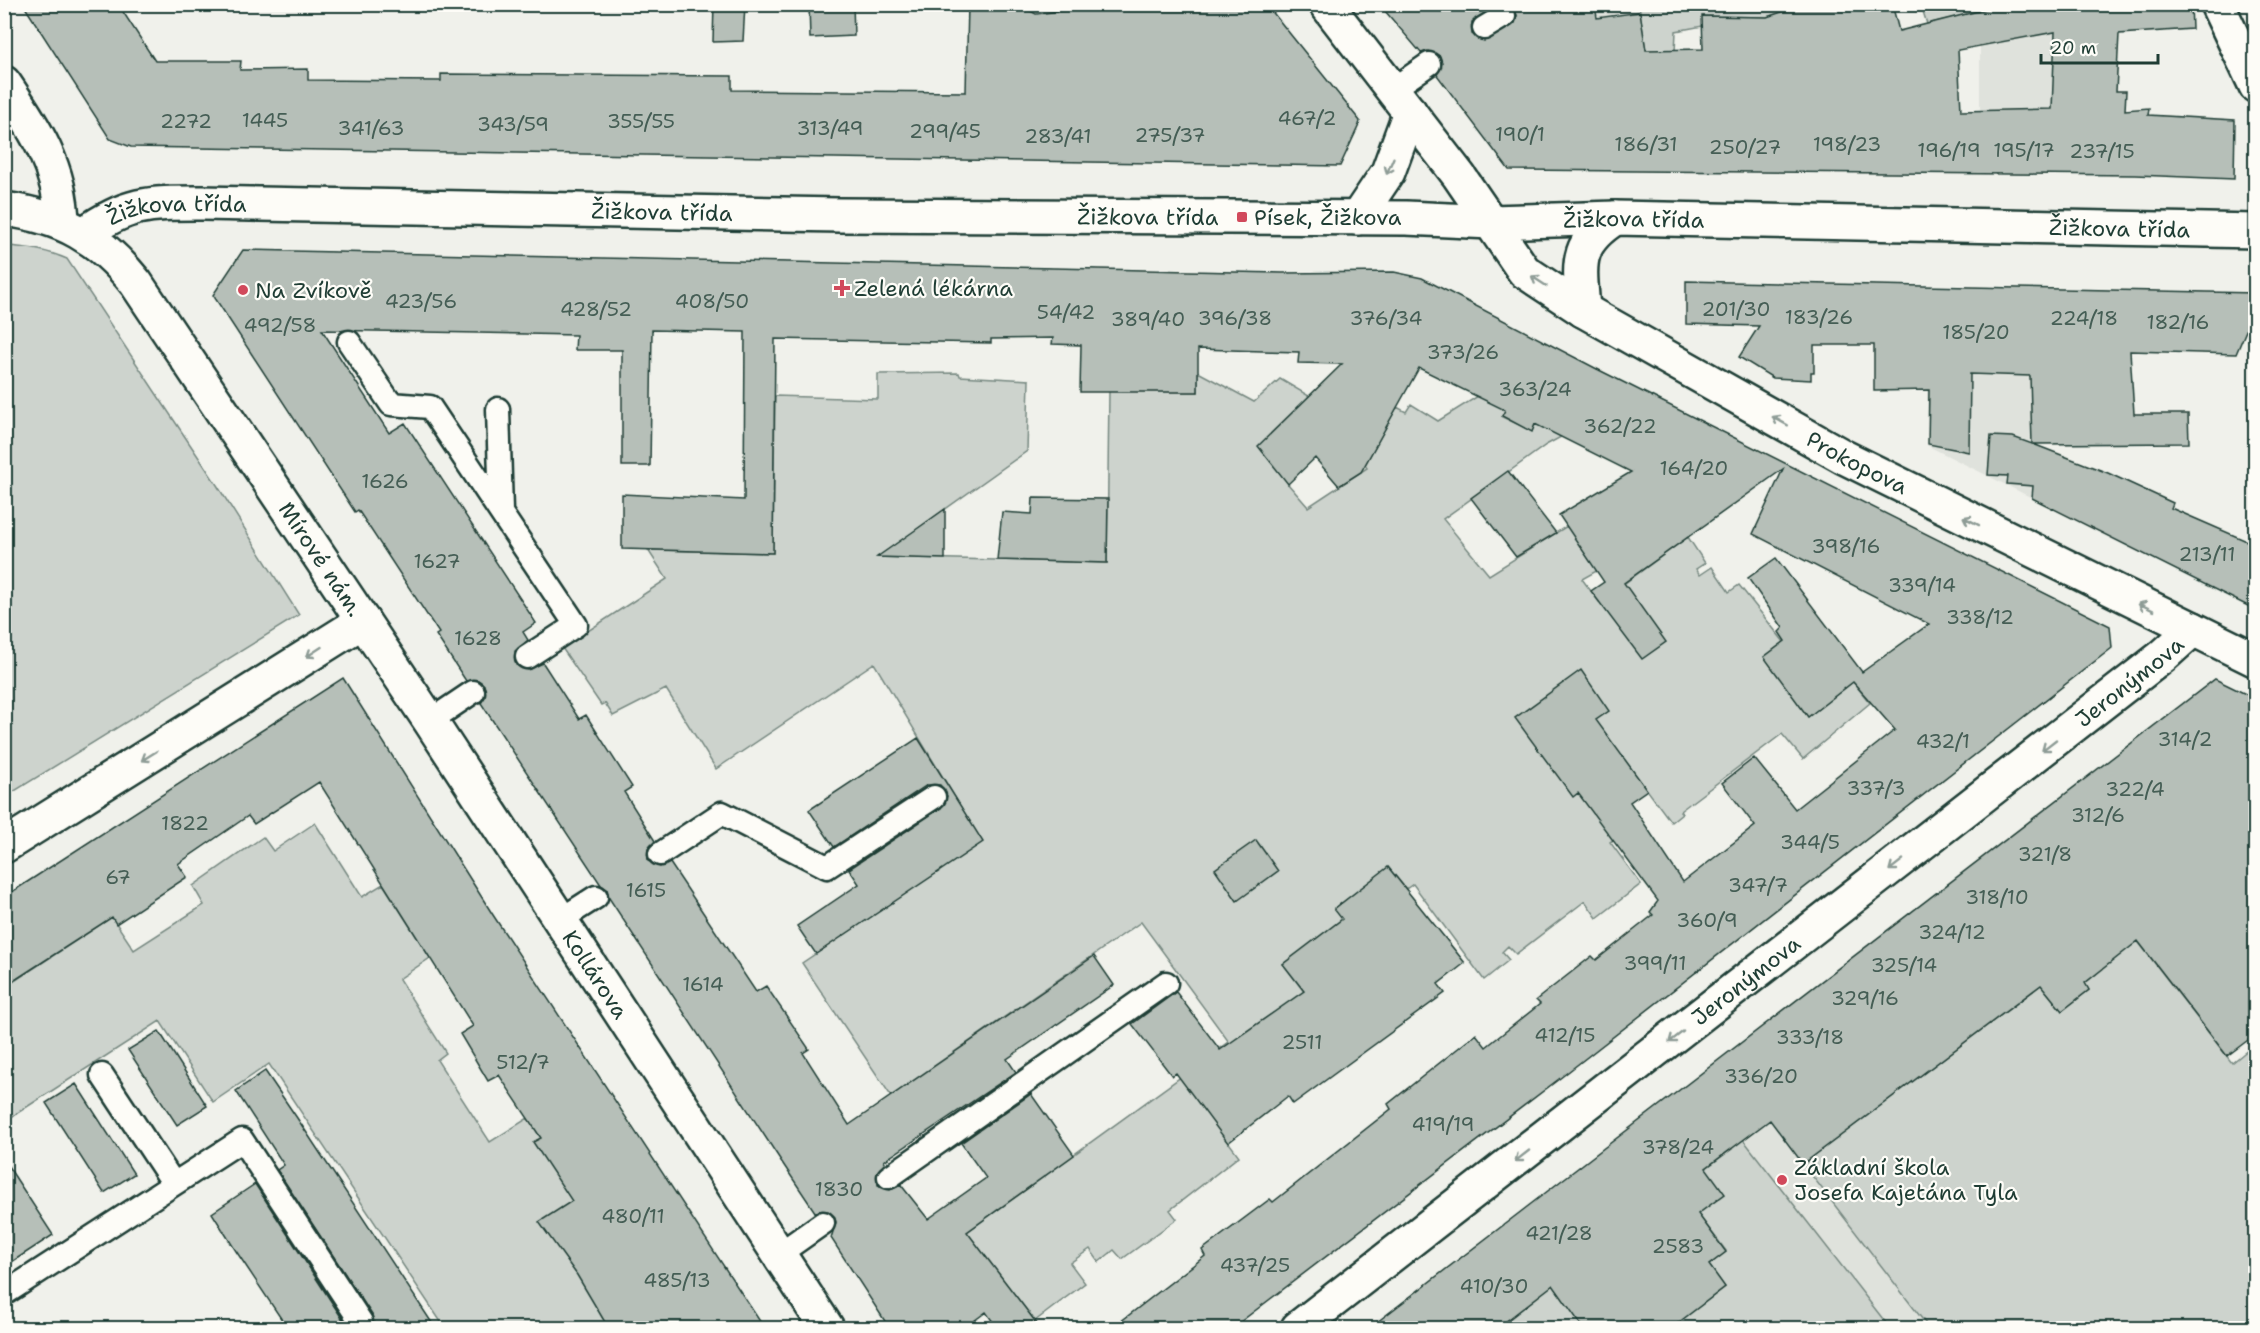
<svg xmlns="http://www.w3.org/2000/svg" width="2260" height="1333" font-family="'Shantell Sans',sans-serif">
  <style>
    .built { fill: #dfe2dc }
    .green { fill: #cdd3cd; stroke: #768880; stroke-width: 1.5 }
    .building { fill: #b6bfb8; stroke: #1f3d34; stroke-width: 1.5; fill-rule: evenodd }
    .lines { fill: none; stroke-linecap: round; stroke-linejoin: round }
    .lane-casing { stroke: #1f3d34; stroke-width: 27 }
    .street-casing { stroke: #1f3d34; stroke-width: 38 }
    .secondary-casing { stroke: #1f3d34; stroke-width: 38 }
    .lane { stroke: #fdfcf7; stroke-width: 22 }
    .street { stroke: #fdfcf7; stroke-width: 33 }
    .secondary { stroke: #fdfcf7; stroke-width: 33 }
    .oneway { stroke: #8e9c96 }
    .poi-dot { fill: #d1495b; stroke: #fdfcf7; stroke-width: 2 }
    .labels { text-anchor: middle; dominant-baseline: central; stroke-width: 4.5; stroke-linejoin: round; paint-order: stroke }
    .number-label { font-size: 20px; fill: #455e55 }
    .street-label { font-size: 22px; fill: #1f3d34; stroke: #fdfcf7 }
    .poi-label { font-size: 22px; fill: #1f3d34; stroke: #fdfcf7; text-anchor: start }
  </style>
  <rect width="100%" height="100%" fill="#f0f1eb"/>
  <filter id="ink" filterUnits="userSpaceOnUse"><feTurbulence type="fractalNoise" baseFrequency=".0167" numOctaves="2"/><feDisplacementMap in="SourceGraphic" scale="12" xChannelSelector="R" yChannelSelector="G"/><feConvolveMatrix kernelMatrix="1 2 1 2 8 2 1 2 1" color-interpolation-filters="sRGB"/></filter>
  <g filter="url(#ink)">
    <path class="built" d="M 1595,5 L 1639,5 L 1640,12 L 1598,18 Z
      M 2093,5 L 2085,116 L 1980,173 L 1980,12 Z
      M 1925,286 L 2031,288 L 2032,498 L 1928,446 Z
      M 1723,1058 L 1918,1315 L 2255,1328 L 1869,1328 L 1727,1153 L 1732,1149 L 1686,1087 Z"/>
    <path class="green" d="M 1639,5 L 1805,5 L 1767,17 L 1703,16 L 1703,26 L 1676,31 L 1675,52 L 1646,51 Z
      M 1921,5 L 1990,5 L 1991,9 L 1927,24 Z
      M 5,246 C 27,247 47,250 67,259 L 217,485 L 299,615 L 5,797 Z
      M 1198,372 L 1254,402 L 1280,379 L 1309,396 L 1288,484 L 1308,507 L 1367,468 L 1365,465 L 1397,407 L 1406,412 L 1411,404 L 1438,421 L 1486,391 L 1509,402 L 1502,417 L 1532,431 L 1539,417 L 1565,431 L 1561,437 L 1546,445 L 1443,519 L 1489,575 L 1567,526 L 1618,559 L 1582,579 L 1599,602 L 1688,537 L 1705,563 L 1696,569 L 1700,575 L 1712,567 L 1729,592 L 1739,585 L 1784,642 L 1765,657 L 1808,717 L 1853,682 L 1870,703 L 1803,759 L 1782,734 L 1680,811 L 1682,813 L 1671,822 L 1625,760 L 1626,832 L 1610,842 L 1641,884 L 1597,918 L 1585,901 L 1516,954 L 1508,946 L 1502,952 L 1509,960 L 1484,980 L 1413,884 L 1406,889 L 1388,867 L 1347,926 L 1283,964 L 1324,1018 L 1273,1013 L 1241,1035 L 1253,1050 L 1194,1096 L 1239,1156 L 1170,1210 L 1177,1219 L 1122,1259 L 1114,1250 L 1099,1262 L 1090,1249 L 1070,1263 L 1085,1283 L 1035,1321 L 967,1232 L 1229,1042 L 1141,922 L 891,1096 L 802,963 L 982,842 L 874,663 L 716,769 L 666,689 L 613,716 L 605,703 L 601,705 L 562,648 L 667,579 L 648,550 L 773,553 L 775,396 L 878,399 L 878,374 L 959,373 L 960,376 L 1029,380 L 1027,451 L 878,557 L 1107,563 L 1109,391 L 1198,392 Z
      M 315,823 L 362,897 L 383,884 L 430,958 L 399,979 L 446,1053 L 437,1060 L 490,1142 L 528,1118 L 541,1138 L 534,1142 L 673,1328 L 445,1328 L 269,1064 L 213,1102 L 160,1021 L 5,1121 L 5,987 L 112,917 L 134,950 L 204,905 L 193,886 L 263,837 L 273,851 Z
      M 2122,921 L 2232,1063 L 2255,1044 L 2255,1328 L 1929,1328 L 1803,1164 L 2041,985 L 2062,1011 L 2089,990 L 2085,983 L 2096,974 L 2081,953 Z
      M 1686,1087 L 1742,1138 L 1890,1328 L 1670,1328 L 1725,1287 L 1709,1265 L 1726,1251 L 1698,1214 L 1706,1168 L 1732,1149 Z
      M 1552,1283 L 1584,1328 L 1496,1328 Z"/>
    <path class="building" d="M 23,4 L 118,4 L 155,61 L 241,61 L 240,70 L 308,69 L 308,80 L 441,81 L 441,74 L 732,76 L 732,90 L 966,92 L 968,4 L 1018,4 L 1036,14 L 1068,10 L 1078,4 L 1266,4 L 1360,121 L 1359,125 L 1340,166 L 131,147 L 110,139 Z
      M 714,4 L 745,4 L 743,41 L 713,42 Z
      M 809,4 L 853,4 L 854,36 L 810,38 Z
      M 1379,4 L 1497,4 L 1472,22 L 1472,34 L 1484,41 L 1515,23 L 1517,15 L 1511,4 L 1595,4 L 1597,18 L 1640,12 L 1646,50 L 1703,49 L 1702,16 L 1767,17 L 1805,4 L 1892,4 L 1899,31 L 2006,4 L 2191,4 L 2192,29 L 2119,34 L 2116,91 L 2126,91 L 2125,110 L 2149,108 L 2148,115 L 2235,120 L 2234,179 L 2136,175 L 1509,170 L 1437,75 L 1442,63 L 1440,56 L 1428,51 L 1421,53 ZM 2055,32 L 2052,109 L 1961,111 L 1958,50 Z
      M 243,250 L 1282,273 L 1394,272 L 1422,278 L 1597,369 L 2110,626 L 2112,648 L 1559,1079 L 1231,1329 L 1111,1329 L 1205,1256 L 1202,1250 L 1270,1199 L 1273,1202 L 1391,1109 L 1388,1104 L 1476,1034 L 1486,1047 L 1540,1004 L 1536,1000 L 1592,956 L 1596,960 L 1653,915 L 1650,912 L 1658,901 L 1578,793 L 1573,797 L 1515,718 L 1581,670 L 1609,711 L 1596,720 L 1647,790 L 1630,802 L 1683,882 L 1755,826 L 1722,783 L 1754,758 L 1795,809 L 1895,730 L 1853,682 L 1808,717 L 1764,657 L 1785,641 L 1779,632 L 1783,628 L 1748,578 L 1776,558 L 1862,672 L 1929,624 L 1753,534 L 1783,469 L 1624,583 L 1666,642 L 1642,659 L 1591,591 L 1604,582 L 1559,515 L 1631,472 L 1535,424 L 1532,432 L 1502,416 L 1505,410 L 1419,368 L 1361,472 L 1339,486 L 1315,458 L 1288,484 L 1258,446 L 1342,364 L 1298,363 L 1299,352 L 1198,349 L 1198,392 L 1080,392 L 1081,345 L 1052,344 L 1053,338 L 991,339 L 991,343 L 775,339 L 773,553 L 622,549 L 622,494 L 744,500 L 745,332 L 652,330 L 650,466 L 622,466 L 622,350 L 575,350 L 576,335 L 322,330 L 389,433 L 405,423 L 536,623 L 523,632 L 528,640 L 515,651 L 516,665 L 528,670 L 543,663 L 579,719 L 586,715 L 632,787 L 624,792 L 655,841 L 648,849 L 648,861 L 660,867 L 670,863 L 756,992 L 766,986 L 809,1049 L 803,1053 L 849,1125 L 1094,956 L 1114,985 L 1007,1059 L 1016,1072 L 884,1161 L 885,1163 L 877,1172 L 878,1185 L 890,1190 L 901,1185 L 928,1219 L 986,1178 L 961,1143 L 1031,1094 L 1074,1155 L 967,1232 L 1041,1329 L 998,1329 L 986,1312 L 963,1329 L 890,1329 L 831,1238 L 836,1222 L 834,1216 L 828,1211 L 815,1212 L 785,1167 L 609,898 L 607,889 L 601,885 L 481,703 L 485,697 L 484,685 L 478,680 L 466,681 L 436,635 L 439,633 L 358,510 L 355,512 L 213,295 Z
      M 1686,281 L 2256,293 L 2256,307 L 2236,354 L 2130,351 L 2134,414 L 2188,414 L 2189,443 L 2033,444 L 2108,473 L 2173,503 L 2171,508 L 2256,545 L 2256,610 L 2032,498 L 2033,486 L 2007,484 L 2008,476 L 1988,475 L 1991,436 L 2013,437 L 2032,444 L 2030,376 L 1970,374 L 1969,452 L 1928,444 L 1929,390 L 1874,391 L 1874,345 L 1814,345 L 1814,372 L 1811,372 L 1811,380 L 1773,378 L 1739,357 L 1759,326 L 1686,324 Z
      M 1508,471 L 1556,533 L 1516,557 L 1471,498 Z
      M 1033,498 L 1108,499 L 1107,563 L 997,560 L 1002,512 L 1032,514 Z
      M 945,509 L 945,559 L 877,557 L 914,531 Z
      M 343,678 L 493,915 L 765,1329 L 609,1329 L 577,1275 L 539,1222 L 572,1201 L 533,1142 L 541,1138 L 499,1075 L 488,1081 L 460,1034 L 473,1026 L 319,782 L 254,824 L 248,816 L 178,864 L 187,877 L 116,924 L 112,917 L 4,987 L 4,897 Z
      M 2215,679 L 2256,699 L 2256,1034 L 2227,1056 L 2138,941 L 2085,983 L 2089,990 L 2062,1011 L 2041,985 L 1803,1164 L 1770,1120 L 1706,1168 L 1725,1194 L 1698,1214 L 1726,1252 L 1709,1265 L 1725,1287 L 1670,1329 L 1584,1329 L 1553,1285 L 1496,1329 L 1368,1329 Z
      M 918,738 L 983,842 L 816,954 L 797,926 L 859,884 L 849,869 L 941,808 L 947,796 L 940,785 L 927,785 L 834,847 L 809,810 Z
      M 1256,840 L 1278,871 L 1237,901 L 1215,869 Z
      M 1388,867 L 1465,963 L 1438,984 L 1445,993 L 1293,1104 L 1288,1096 L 1228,1143 L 1176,1073 L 1172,1076 L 1132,1024 L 1176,992 L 1220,1050 L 1304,991 L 1283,964 L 1342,919 L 1334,909 Z
      M 159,1031 L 207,1106 L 177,1125 L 128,1050 Z
      M 265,1071 L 297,1118 L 436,1329 L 373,1329 L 372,1315 L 277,1170 L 284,1165 L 236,1091 Z
      M 76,1084 L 134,1174 L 104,1193 L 46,1103 Z
      M 4,1160 L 53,1235 L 4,1267 Z
      M 255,1184 L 349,1329 L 288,1329 L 236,1251 L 212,1213 Z"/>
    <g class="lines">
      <defs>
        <path id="lane" d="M 1484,28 L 1504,16
          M 1393,89 L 1429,64
          M 349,342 L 391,404 L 430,407 L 576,625 L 527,657
          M 498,409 L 501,511
          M 430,721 L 473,692
          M 660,854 L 722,813 L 827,867 L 934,797
          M 560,920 L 596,897
          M 102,1075 L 174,1184
          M 889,1177 L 1166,983
          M 779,1254 L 823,1223
          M 4,1294 L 242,1140 L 361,1322"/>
        <g id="street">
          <path id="s1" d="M 1326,4 L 1459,176 L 1524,271 L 1583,310 L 1844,457 L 2256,660"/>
          <path d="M 2217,4 L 2256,86"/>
          <path d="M 1357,218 L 1388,172 L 1410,112"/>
          <path id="s2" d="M 84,234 C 128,202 150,203 202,203 L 840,215 L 1406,218 L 1491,222 L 1615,218 L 2256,231"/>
          <path d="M 1583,310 C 1580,265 1573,245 1615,218"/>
          <path d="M 4,846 L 363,621"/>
          <path id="s3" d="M 1298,1328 L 2163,656 L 2193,629"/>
        </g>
        <g id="secondary">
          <path d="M 4,83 C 34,127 61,167 62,223"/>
          <path id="s4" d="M 4,209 C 63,217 99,237 136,283 L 430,721 L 827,1328"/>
        </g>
      </defs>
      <use href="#lane" class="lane-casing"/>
      <use href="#street" class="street-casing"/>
      <use href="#secondary" class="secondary-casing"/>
      <use href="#lane" class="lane"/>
      <use href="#street" class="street"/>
      <use href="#secondary" class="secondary"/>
    </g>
    <defs><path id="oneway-shaft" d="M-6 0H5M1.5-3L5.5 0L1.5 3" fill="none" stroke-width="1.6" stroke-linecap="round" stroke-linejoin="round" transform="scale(1.5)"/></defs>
    <g class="oneway">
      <use href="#oneway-shaft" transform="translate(1390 166) rotate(113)"/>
      <use href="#oneway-shaft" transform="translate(1539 281) rotate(-147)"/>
      <use href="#oneway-shaft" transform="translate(1780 421) rotate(-151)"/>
      <use href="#oneway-shaft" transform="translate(1971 521) rotate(-153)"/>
      <use href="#oneway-shaft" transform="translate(2146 607) rotate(-154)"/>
      <use href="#oneway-shaft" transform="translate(314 652) rotate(147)"/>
      <use href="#oneway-shaft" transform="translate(2049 745) rotate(142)"/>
      <use href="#oneway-shaft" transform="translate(149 756) rotate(148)"/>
      <use href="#oneway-shaft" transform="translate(1896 865) rotate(142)"/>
      <use href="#oneway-shaft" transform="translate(1676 1037) rotate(142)"/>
      <use href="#oneway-shaft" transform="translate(1522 1156) rotate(142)"/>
    </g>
  </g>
  <g class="poi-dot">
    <rect x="1236" y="211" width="12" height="12" rx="3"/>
    <path d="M839 279h6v6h6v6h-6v6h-6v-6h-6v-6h6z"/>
    <circle cx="243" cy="290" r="6"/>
    <circle cx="1782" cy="1180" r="6"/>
  </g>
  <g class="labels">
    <g class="number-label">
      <text x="1307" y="118">467/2</text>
      <text x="265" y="120">1445</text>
      <text x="186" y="121">2272</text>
      <text x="641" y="121">355/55</text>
      <text x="513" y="124">343/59</text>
      <text x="371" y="128">341/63</text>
      <text x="830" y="128">313/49</text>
      <text x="945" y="131">299/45</text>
      <text x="1520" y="134">190/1</text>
      <text x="1170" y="135">275/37</text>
      <text x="1058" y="136">283/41</text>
      <text x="1646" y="144">186/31</text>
      <text x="1847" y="144">198/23</text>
      <text x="1745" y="147">250/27</text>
      <text x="1949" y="150">196/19</text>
      <text x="2024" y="150">195/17</text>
      <text x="2102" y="151">237/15</text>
      <text x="421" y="301">423/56</text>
      <text x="712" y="301">408/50</text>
      <text x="596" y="309">428/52</text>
      <text x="1736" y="309">201/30</text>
      <text x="1066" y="312">54/42</text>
      <text x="1819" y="317">183/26</text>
      <text x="1235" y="318">396/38</text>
      <text x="1386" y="318">376/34</text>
      <text x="2084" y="318">224/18</text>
      <text x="1148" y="319">389/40</text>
      <text x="2178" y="322">182/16</text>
      <text x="280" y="325">492/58</text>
      <text x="1976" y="332">185/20</text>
      <text x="1463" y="352">373/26</text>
      <text x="1535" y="389">363/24</text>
      <text x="1620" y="426">362/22</text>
      <text x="1694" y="468">164/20</text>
      <text x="385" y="481">1626</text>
      <text x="1846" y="546">398/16</text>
      <text x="2207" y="554">213/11</text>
      <text x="437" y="561">1627</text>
      <text x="1922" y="585">339/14</text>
      <text x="1980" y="617">338/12</text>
      <text x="478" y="638">1628</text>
      <text x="2185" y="739">314/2</text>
      <text x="1943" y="741">432/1</text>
      <text x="1876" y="788">337/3</text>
      <text x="2135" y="789">322/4</text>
      <text x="2098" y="815">312/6</text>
      <text x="185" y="823">1822</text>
      <text x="1810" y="842">344/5</text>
      <text x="2045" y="854">321/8</text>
      <text x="118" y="877">67</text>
      <text x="1758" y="885">347/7</text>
      <text x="646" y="890">1615</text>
      <text x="1997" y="897">318/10</text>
      <text x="1707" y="920">360/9</text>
      <text x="1952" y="932">324/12</text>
      <text x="1655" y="963">399/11</text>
      <text x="1904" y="965">325/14</text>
      <text x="703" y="984">1614</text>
      <text x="1865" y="998">329/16</text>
      <text x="1565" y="1035">412/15</text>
      <text x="1810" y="1037">333/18</text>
      <text x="1302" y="1042">2511</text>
      <text x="523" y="1062">512/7</text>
      <text x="1761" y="1076">336/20</text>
      <text x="1443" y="1124">419/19</text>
      <text x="1678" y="1147">378/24</text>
      <text x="839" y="1189">1830</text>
      <text x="633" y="1216">480/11</text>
      <text x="1559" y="1233">421/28</text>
      <text x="1678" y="1246">2583</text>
      <text x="1255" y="1265">437/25</text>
      <text x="677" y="1280">485/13</text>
      <text x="1494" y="1286">410/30</text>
    </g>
    <g class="street-label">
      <text stroke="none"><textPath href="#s2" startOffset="585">Žižkova třída</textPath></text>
      <text stroke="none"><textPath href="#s2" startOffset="99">Žižkova třída</textPath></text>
      <text stroke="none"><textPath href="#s2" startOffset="1071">Žižkova třída</textPath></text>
      <text stroke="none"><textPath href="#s2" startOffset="1557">Žižkova třída</textPath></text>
      <text stroke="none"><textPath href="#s2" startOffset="2043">Žižkova třída</textPath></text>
      <text stroke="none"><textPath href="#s1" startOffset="717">Prokopova</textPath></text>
      <text stroke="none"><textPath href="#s4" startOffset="488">Mírové nám.</textPath></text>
      <text stroke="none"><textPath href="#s3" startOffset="1053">Jeronýmova</textPath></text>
      <text stroke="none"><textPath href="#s4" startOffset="986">Kollárova</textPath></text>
      <text stroke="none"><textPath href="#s3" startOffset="567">Jeronýmova</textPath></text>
    </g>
    <g class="poi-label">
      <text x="1254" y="217">Písek, Žižkova</text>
      <text x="854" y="288">Zelená lékárna</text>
      <text x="255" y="290">Na Zvíkově</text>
      <text x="1794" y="1167">Základní škola<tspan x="1794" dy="25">Josefa Kajetána Tyla</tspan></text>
    </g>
  </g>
  <rect width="2260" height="1333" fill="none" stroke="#fdfcf7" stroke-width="24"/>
  <rect x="12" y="12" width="2236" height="1309" fill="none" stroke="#1f3d34" stroke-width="2" filter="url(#ink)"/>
  <path d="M2041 54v9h117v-9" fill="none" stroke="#1f3d34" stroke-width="3"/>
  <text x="2050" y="54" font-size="18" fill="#1f3d34" stroke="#fdfcf7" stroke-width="4.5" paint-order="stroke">20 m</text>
</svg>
